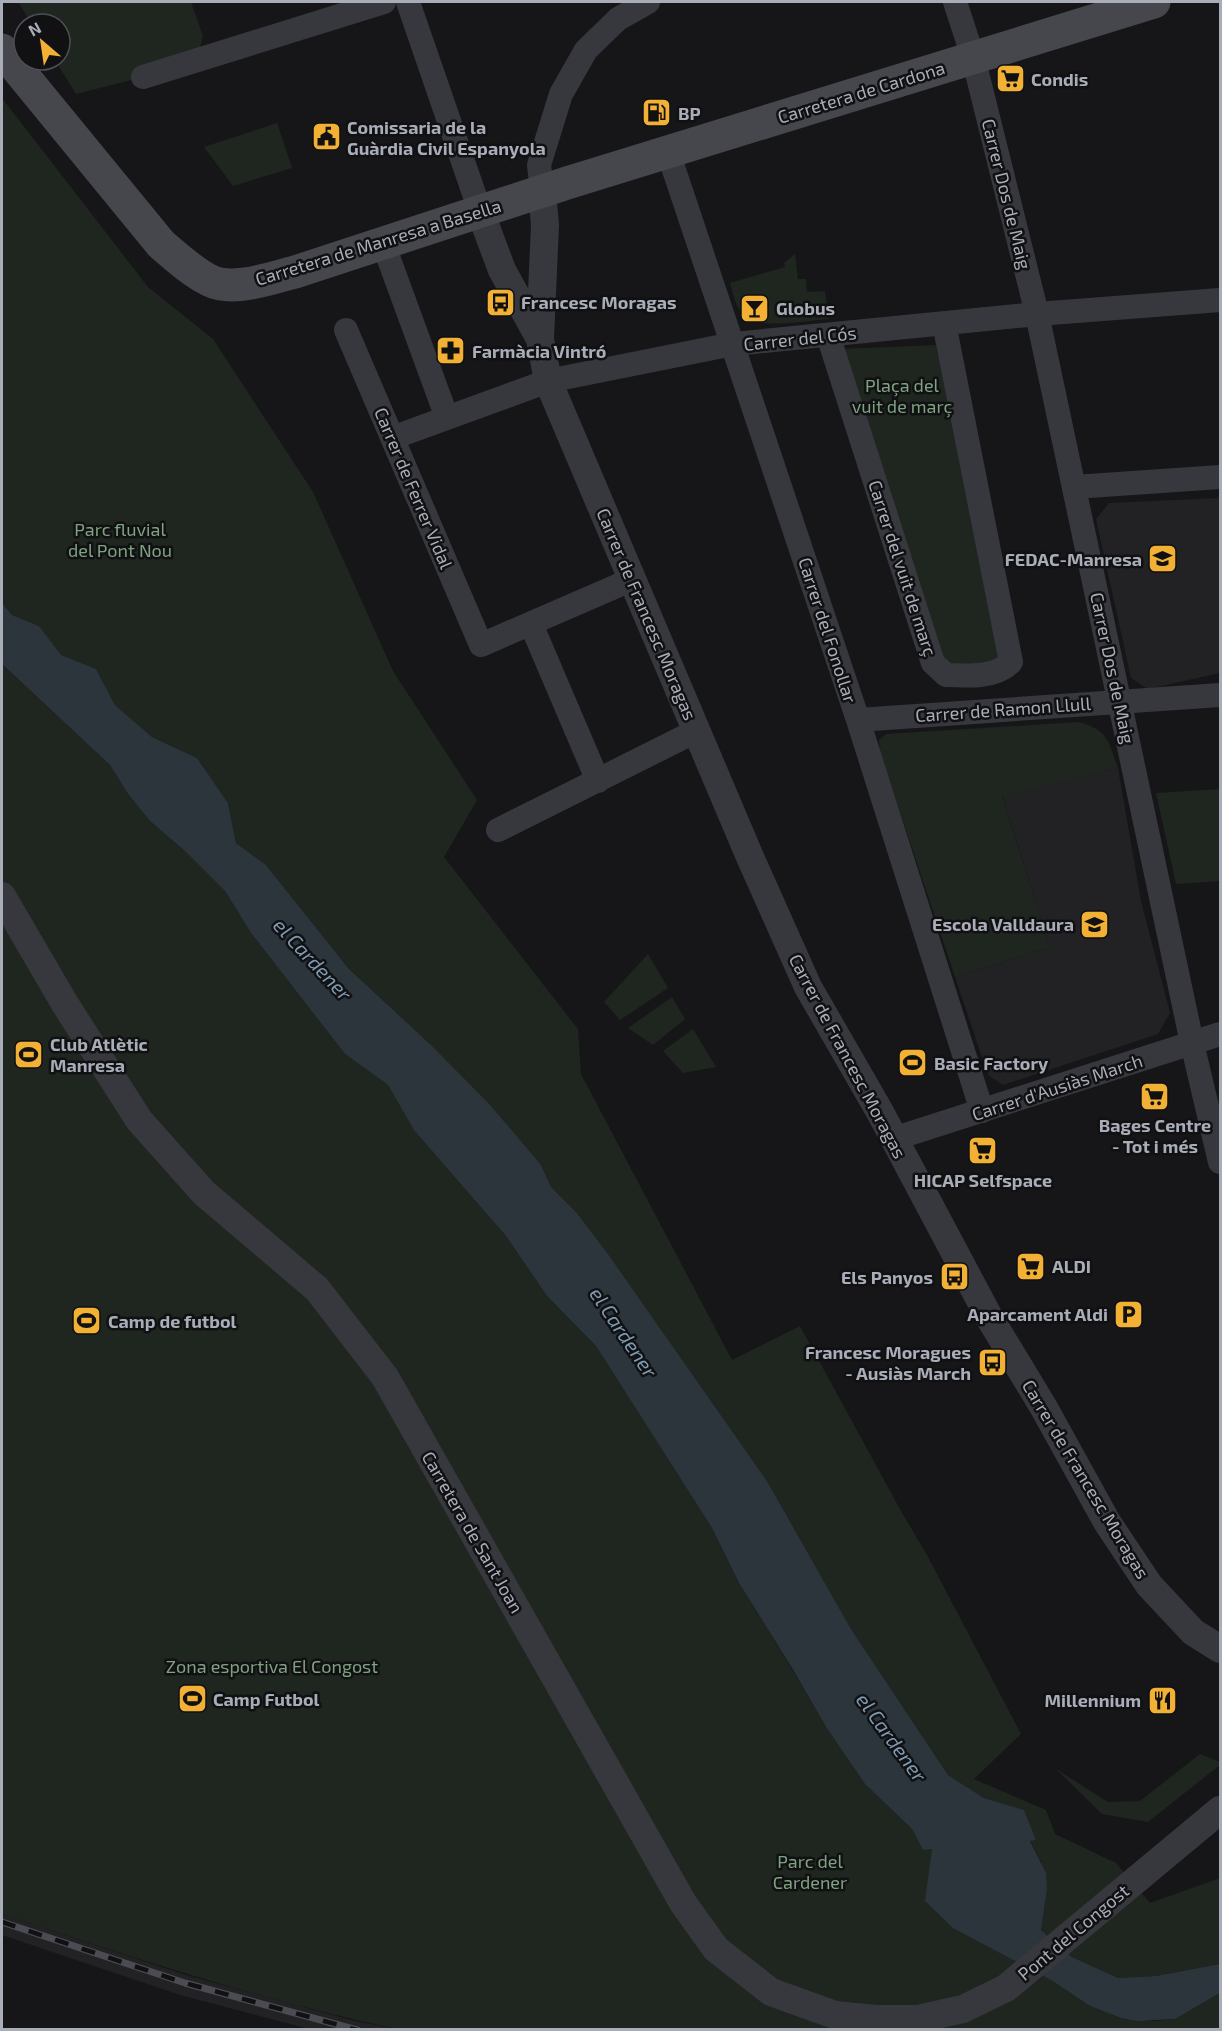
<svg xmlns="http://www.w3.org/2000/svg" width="1222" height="2031" font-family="'Exo 2',sans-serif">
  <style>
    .built { fill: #222225 }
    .green { fill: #1e261f }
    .water { fill: #2c353c }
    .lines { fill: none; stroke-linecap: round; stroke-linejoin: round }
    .minor { stroke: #37383d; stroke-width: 24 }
    .tertiary { stroke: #37383d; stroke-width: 28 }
    .secondary { stroke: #45474d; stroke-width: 33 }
    .rail-casing { stroke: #4a4c52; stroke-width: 7 }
    .rail { stroke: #111113; stroke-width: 4.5; stroke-dasharray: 14; stroke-linecap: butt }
    .labels { text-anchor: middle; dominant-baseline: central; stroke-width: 5; stroke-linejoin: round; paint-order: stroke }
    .poi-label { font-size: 18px; font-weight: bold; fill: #a8adb8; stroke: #111113; text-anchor: start }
    .street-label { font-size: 18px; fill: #a8adb8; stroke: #111113 }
    .park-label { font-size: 18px; fill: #7fa381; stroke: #111113 }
    .water-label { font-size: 20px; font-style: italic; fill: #7f9bb3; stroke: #111113 }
  </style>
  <rect width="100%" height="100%" fill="#161618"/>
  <path class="built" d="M 1220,498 L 1220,673 L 1148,689 L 1131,678 L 1096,519 L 1109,503 Z
    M 1118,768 L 1141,901 L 1170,1013 L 1158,1034 L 1003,1085 L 988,1075 L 955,977 L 1050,947 L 1002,795 Z
    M 2,1914 L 186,1975 L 355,2021 L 398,2029 L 309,2029 L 180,1995 L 2,1935 Z"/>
  <path class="green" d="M 18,2 L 191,2 L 203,36 L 197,60 L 143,77 L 76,94 L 55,60 L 60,60 L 60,24 L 32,24 Z
    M 2,98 L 148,287 L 213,339 L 313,492 L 393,671 L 477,800 L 444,857 L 578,1029 L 581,1074 L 732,1360 L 800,1326 L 901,1511 L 927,1555 L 1021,1734 L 974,1779 L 1046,1810 L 1055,1834 L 1116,1863 L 1150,1903 L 1220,1878 L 1220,1964 L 1156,1976 L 1118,1978 L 1072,1957 L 1041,1930 L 1047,1889 L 1041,1862 L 1030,1840 L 1036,1840 L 1024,1810 L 984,1798 L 948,1775 L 851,1629 L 767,1481 L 608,1254 L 577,1213 L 551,1187 L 541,1165 L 430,1044 L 349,969 L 266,865 L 236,843 L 228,803 L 197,758 L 152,737 L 115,705 L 96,669 L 60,655 L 39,626 L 12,615 L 2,603 Z
    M 277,123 L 292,168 L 233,186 L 204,147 Z
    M 795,254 L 798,279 L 806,279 L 807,292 L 825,291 L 829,319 C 810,320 759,330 745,317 C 736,309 733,294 730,283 L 785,267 L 784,263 Z
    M 936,345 L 1000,655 L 995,662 L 945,666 L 841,349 Z
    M 2,664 L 110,765 L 128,794 L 150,821 L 186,852 L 225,891 L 251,933 L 345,1054 L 388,1085 L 415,1130 L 506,1236 L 547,1296 L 596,1346 L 712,1528 L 739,1583 L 792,1669 L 826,1727 L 865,1784 L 912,1829 L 923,1850 L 932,1849 L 931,1864 L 1009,1956 L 1051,1980 L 1090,2006 L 1121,2018 L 1155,2021 L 1175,2019 L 1220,1993 L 1220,2028 L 398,2029 C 263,2001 132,1957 2,1914 Z
    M 1079,722 C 1109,731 1108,740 1118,768 L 1002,796 L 1050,947 L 955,977 L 880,752 L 879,740 L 886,734 Z
    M 1220,789 L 1220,881 L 1176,884 L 1156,793 Z
    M 648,954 L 668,988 L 620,1020 L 604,1002 Z
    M 672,997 L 685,1019 L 653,1045 L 628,1028 Z
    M 693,1029 L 716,1067 L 683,1073 L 663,1051 Z
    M 1200,1754 L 1220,1762 L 1220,1765 L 1148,1822 L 1102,1814 L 1056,1769 L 1108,1802 L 1140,1801 Z"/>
  <path class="water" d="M 2,603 L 12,615 L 39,626 L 61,655 L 96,669 L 115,705 L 152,737 L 197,758 L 228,803 L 236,843 L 266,865 L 349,969 L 430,1044 L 491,1106 L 541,1165 L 551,1187 L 577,1213 L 608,1254 L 767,1481 L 851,1629 L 948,1775 L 984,1798 L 1024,1810 L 1036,1840 L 1030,1841 L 1046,1873 L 1047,1889 L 1041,1930 L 1072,1957 L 1118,1978 L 1156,1976 L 1220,1964 L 1220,1993 L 1175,2019 L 1138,2021 L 1121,2018 L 1090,2006 L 1051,1980 L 953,1928 L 925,1901 L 932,1849 L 923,1850 L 912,1829 L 865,1784 L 826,1727 L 792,1668 L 739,1583 L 712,1528 L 596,1346 L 547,1296 L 506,1236 L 414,1130 L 388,1085 L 345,1054 L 251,933 L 225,891 L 186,852 L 150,821 L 128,794 L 110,765 L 2,664 Z"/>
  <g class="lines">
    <path class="minor" d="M 408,2 L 480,211
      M 955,2 L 973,57 L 1037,314 L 1192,1043 L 1220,1162
      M 143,77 L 384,2
      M 668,152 L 858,720 L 982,1111
      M 542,191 L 539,165 L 561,94 L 586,50 L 618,19 L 648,2
      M 383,243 L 447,418
      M 346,330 L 481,645 L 633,579
      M 828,335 L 933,663 L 946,675 C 967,676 996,678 1011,662 L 944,323
      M 392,438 L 548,381 L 733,344 L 1037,314 L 1220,300
      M 1074,487 L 1220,477
      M 531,624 L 598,781
      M 858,720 L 1220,695
      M 498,830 L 696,731
      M 893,1139 L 1220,1034"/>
    <path class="tertiary" d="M 542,191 L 545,225 L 540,339 L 548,381 L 750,857 L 808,987 L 880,1112 L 989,1317 L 1044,1408 L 1107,1522 L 1149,1585 L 1193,1632 L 1220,1649
      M 480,211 L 502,270 L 540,339
      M 2,896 L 65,1004 L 139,1120 L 204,1193 L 317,1289 L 385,1377 L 683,1903 L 716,1949 L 771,1992 L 835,2015 L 875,2019 L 918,2019 L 963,2009 L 1006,1988 L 1220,1810"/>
    <path class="secondary" d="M 2,50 L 161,244 C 175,256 202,281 220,284 C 244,288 271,278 295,272 L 567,183 L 1154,2"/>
    <defs>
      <path id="rail" d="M 2,1922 L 185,1983 L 357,2030"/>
    </defs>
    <use href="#rail" class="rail-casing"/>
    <use href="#rail" class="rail"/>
  </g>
  <defs>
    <symbol id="supermarket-square" viewBox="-11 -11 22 22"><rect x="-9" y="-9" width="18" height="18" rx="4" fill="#f2b134" stroke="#111113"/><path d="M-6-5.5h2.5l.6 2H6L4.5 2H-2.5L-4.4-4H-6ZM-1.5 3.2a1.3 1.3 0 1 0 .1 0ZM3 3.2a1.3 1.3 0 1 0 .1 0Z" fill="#111"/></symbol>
    <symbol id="fuel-square" viewBox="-11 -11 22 22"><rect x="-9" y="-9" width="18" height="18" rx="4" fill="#f2b134" stroke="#111113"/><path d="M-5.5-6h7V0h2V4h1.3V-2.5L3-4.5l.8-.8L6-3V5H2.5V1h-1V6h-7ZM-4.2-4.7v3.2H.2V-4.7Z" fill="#111"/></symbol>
    <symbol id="civic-square" viewBox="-11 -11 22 22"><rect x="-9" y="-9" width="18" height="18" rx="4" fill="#f2b134" stroke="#111113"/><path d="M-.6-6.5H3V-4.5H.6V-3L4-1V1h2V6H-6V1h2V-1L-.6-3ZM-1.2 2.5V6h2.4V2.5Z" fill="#111"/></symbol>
    <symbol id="bus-square" viewBox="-11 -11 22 22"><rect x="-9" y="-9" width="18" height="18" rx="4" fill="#f2b134" stroke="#111113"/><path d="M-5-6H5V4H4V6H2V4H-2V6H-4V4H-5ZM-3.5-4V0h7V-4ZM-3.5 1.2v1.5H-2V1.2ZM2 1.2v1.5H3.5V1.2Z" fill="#111"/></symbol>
    <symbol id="bar-square" viewBox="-11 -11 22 22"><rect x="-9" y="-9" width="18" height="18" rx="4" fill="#f2b134" stroke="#111113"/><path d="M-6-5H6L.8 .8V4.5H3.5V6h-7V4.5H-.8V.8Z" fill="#111"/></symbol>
    <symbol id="pharmacy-square" viewBox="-11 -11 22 22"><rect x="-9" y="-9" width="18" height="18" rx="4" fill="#f2b134" stroke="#111113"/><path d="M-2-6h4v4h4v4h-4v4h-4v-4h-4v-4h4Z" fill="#111"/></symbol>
    <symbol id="school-square" viewBox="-11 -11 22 22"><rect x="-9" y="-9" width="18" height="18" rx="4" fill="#f2b134" stroke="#111113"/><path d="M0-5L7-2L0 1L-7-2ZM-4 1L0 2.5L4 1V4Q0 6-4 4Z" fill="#111"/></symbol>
    <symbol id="stadium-square" viewBox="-11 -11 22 22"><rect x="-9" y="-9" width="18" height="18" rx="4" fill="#f2b134" stroke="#111113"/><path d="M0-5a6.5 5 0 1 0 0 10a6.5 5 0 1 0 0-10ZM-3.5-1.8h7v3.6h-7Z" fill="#111"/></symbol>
    <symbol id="parking-square" viewBox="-11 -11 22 22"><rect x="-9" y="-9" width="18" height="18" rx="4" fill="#f2b134" stroke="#111113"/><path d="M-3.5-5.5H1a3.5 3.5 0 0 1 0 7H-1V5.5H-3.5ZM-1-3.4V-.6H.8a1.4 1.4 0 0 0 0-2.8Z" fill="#111"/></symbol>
    <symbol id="restaurant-square" viewBox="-11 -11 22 22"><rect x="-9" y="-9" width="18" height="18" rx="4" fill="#f2b134" stroke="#111113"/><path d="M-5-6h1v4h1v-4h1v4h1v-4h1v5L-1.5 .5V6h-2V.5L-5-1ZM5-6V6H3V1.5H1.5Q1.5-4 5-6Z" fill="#111"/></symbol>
  </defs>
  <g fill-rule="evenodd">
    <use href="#supermarket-square" x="994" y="62" width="33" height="33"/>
    <use href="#fuel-square" x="640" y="96" width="33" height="33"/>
    <use href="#civic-square" x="310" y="120" width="33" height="33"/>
    <use href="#bus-square" x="484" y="286" width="33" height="33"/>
    <use href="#bar-square" x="738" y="292" width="33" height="33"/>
    <use href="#pharmacy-square" x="434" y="334" width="33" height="33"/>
    <use href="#school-square" x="1146" y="542" width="33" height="33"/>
    <use href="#school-square" x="1078" y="908" width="33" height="33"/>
    <use href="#stadium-square" x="12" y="1038" width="33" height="33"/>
    <use href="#stadium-square" x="896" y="1046" width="33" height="33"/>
    <use href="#supermarket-square" x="1138" y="1080" width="33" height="33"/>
    <use href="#supermarket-square" x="966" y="1134" width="33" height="33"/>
    <use href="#supermarket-square" x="1014" y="1250" width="33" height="33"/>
    <use href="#bus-square" x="938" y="1260" width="33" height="33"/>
    <use href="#parking-square" x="1112" y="1298" width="33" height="33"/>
    <use href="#stadium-square" x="70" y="1304" width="33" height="33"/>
    <use href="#bus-square" x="976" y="1346" width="33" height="33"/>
    <use href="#stadium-square" x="176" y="1682" width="33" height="33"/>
    <use href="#restaurant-square" x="1146" y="1684" width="33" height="33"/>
  </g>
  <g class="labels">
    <g class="poi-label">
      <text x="1031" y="79">Condis</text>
      <text x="678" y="113">BP</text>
      <text x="347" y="127">Comissaria de la<tspan x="347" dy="21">Guàrdia Civil Espanyola</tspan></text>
      <text x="521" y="302">Francesc Moragas</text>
      <text x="776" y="308">Globus</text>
      <text x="472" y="351">Farmàcia Vintró</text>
      <text x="1142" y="559" text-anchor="end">FEDAC-Manresa</text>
      <text x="1074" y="924" text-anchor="end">Escola Valldaura</text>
      <text x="50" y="1044">Club Atlètic<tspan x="50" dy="21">Manresa</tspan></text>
      <text x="934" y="1063">Basic Factory</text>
      <text x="1155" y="1125" text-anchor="middle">Bages Centre<tspan x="1155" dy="21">- Tot i més</tspan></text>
      <text x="983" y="1180" text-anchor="middle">HICAP Selfspace</text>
      <text x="1052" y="1266">ALDI</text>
      <text x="933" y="1277" text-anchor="end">Els Panyos</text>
      <text x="1108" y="1314" text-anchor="end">Aparcament Aldi</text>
      <text x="108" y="1321">Camp de futbol</text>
      <text x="971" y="1352" text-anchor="end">Francesc Moragues<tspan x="971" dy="21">- Ausiàs March</tspan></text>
      <text x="213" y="1699">Camp Futbol</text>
      <text x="1141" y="1700" text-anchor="end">Millennium</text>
    </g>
    <g class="street-label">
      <text transform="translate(861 92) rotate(-17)">Carretera de Cardona</text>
      <text transform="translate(1007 194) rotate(76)">Carrer Dos de Maig</text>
      <text transform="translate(378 242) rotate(-17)">Carretera de Manresa a Basella</text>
      <text transform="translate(800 338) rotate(-6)">Carrer del Cós</text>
      <text transform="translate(414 488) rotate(67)">Carrer de Ferrer Vidal</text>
      <text transform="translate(903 568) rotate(72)">Carrer del vuit de març</text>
      <text transform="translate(647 614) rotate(67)">Carrer de Francesc Moragas</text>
      <text transform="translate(828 630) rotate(72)">Carrer del Fonollar</text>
      <text transform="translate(1113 668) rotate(78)">Carrer Dos de Maig</text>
      <text transform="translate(1003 709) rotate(-4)">Carrer de Ramon Llull</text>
      <text transform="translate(848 1056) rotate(62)">Carrer de Francesc Moragas</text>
      <text transform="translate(1057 1087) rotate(-18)">Carrer d'Ausiàs March</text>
      <text transform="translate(1086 1479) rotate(59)">Carrer de Francesc Moragas</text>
      <text transform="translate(473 1532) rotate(60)">Carretera de Sant Joan</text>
      <text transform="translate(1073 1932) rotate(-40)">Pont del Congost</text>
    </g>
    <g class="park-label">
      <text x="902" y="385">Plaça del<tspan x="902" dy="21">vuit de març</tspan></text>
      <text x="120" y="529">Parc fluvial<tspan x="120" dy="21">del Pont Nou</tspan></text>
      <text x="272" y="1666">Zona esportiva El Congost</text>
      <text x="810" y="1861">Parc del<tspan x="810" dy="21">Cardener</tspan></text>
    </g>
    <g class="water-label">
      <text transform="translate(313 959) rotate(47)">el Cardener</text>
      <text transform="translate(624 1332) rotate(56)">el Cardener</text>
      <text transform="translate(892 1737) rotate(54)">el Cardener</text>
    </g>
  </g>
  <rect width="1222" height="2031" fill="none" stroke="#a8adb8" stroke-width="6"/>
  <g transform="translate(42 42) rotate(331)"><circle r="28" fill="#111113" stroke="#4d4f55" stroke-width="1.5"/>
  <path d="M0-4.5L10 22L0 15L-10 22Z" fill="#f2b134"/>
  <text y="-9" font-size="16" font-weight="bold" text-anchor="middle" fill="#a8adb8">N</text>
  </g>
</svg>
